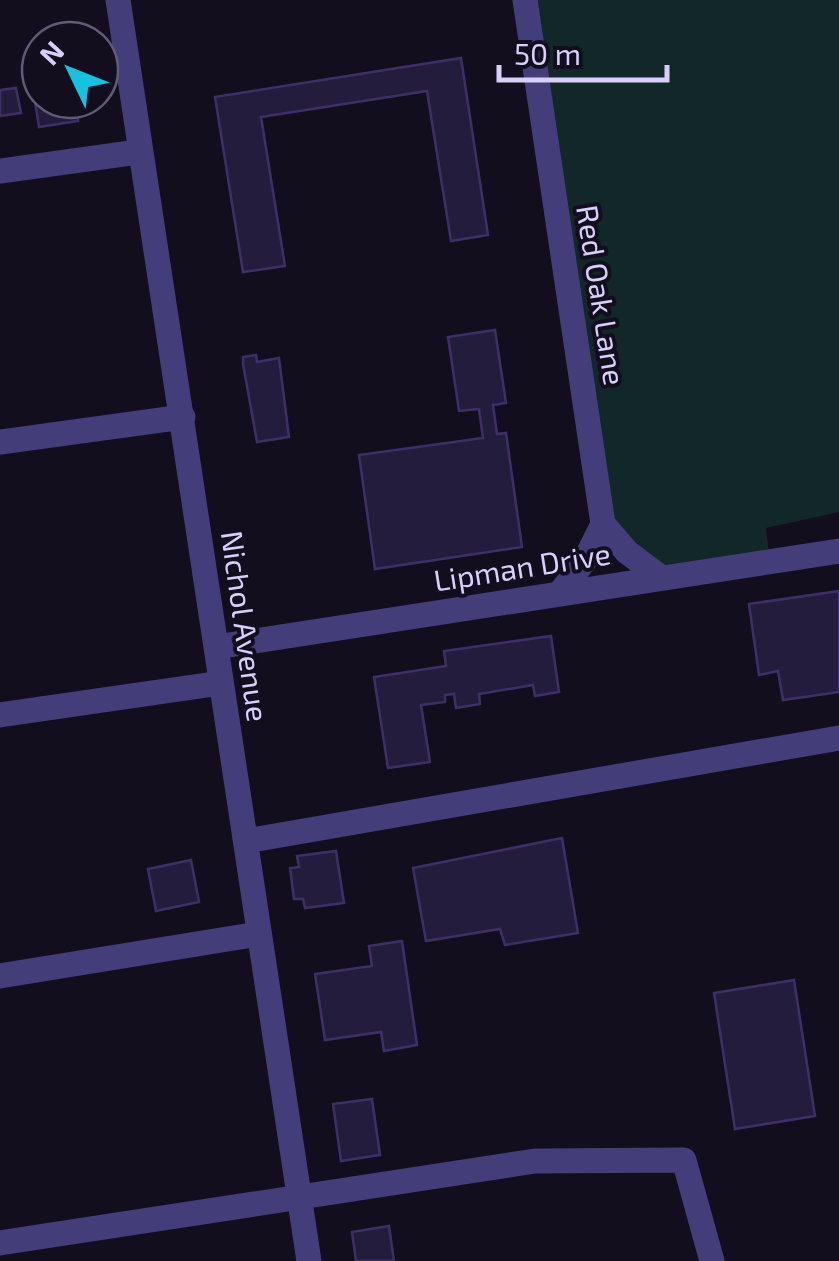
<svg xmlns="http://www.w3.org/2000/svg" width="839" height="1261" font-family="'Exo 2',sans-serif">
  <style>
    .green { fill: #122728 }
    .building { fill: #241c3d; stroke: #3e3067; stroke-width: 2.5 }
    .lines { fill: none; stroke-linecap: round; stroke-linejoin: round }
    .minor { stroke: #433e79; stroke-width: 25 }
    .labels { text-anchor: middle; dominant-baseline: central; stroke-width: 8; stroke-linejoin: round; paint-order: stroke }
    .street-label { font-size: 30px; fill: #d7d0fb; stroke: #120e1e }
  </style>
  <rect width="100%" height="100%" fill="#120e1e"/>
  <path class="green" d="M 533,0 L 839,0 L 839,512 L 766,528 L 769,554 L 659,576 L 603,524 Z"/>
  <path class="building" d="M 461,58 L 488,235 L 451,241 L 427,91 L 261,117 L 285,266 L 243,272 L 215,97 Z
    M 16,88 L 21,113 L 0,116 L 0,90 Z
    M 40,88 L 40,100 L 75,100 L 78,121 L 39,127 L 33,89 Z
    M 495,330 L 506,403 L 493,405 L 497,434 L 506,433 L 522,547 L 375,569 L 359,455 L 483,438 L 479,409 L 459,411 L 448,337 Z
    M 256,355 L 257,362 L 279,358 L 289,437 L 257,442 L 243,364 L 243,357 Z
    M 839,591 L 839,692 L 783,700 L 778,671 L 759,675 L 749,604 Z
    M 551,636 L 559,692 L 535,696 L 533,685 L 479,694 L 480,704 L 456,708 L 454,694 L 445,695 L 445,702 L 421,705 L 430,762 L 388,768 L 374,677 L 446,666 L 444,651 Z
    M 562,838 L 578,933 L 505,945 L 500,929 L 426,941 L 413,868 Z
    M 336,851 L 344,903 L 305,908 L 303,899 L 294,899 L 290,868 L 299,867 L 297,856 Z
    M 191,860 L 199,902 L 156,911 L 148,869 Z
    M 402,941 L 417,1045 L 384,1051 L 381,1032 L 325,1040 L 315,974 L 372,966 L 369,946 Z
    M 794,980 L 815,1116 L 735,1129 L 714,993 Z
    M 372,1099 L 380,1155 L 341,1161 L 333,1104 Z
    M 389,1226 L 394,1261 L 356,1261 L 352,1232 Z"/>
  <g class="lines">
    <path class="minor" d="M 118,0 L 309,1261
      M 525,0 L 603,524 L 627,552 L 659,576
      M 0,171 L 138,152
      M 0,442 L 183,417
      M 559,594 L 585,560 L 603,524
      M 216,647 L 839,551
      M 0,715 L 221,683
      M 246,841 L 839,738
      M 0,976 L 258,934
      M 0,1243 L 535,1161 L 684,1160 L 712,1261"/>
  </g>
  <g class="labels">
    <g class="street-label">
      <text transform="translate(602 295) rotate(81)">Red Oak Lane</text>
      <text transform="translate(522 566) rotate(-9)">Lipman Drive</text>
      <text transform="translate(246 626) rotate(82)">Nichol Avenue</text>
    </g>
  </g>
  <g transform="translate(70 70) rotate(313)"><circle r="48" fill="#120e1e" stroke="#615c76" stroke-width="2.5"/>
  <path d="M0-8L18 38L0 25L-18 38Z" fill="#15c3e1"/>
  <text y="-15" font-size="28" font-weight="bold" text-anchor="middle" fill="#d7d0fb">N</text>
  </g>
  <path d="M499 65v15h168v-15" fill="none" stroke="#d7d0fb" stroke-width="5"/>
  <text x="514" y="65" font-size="30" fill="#d7d0fb" stroke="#120e1e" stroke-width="8" paint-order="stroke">50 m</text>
</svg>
